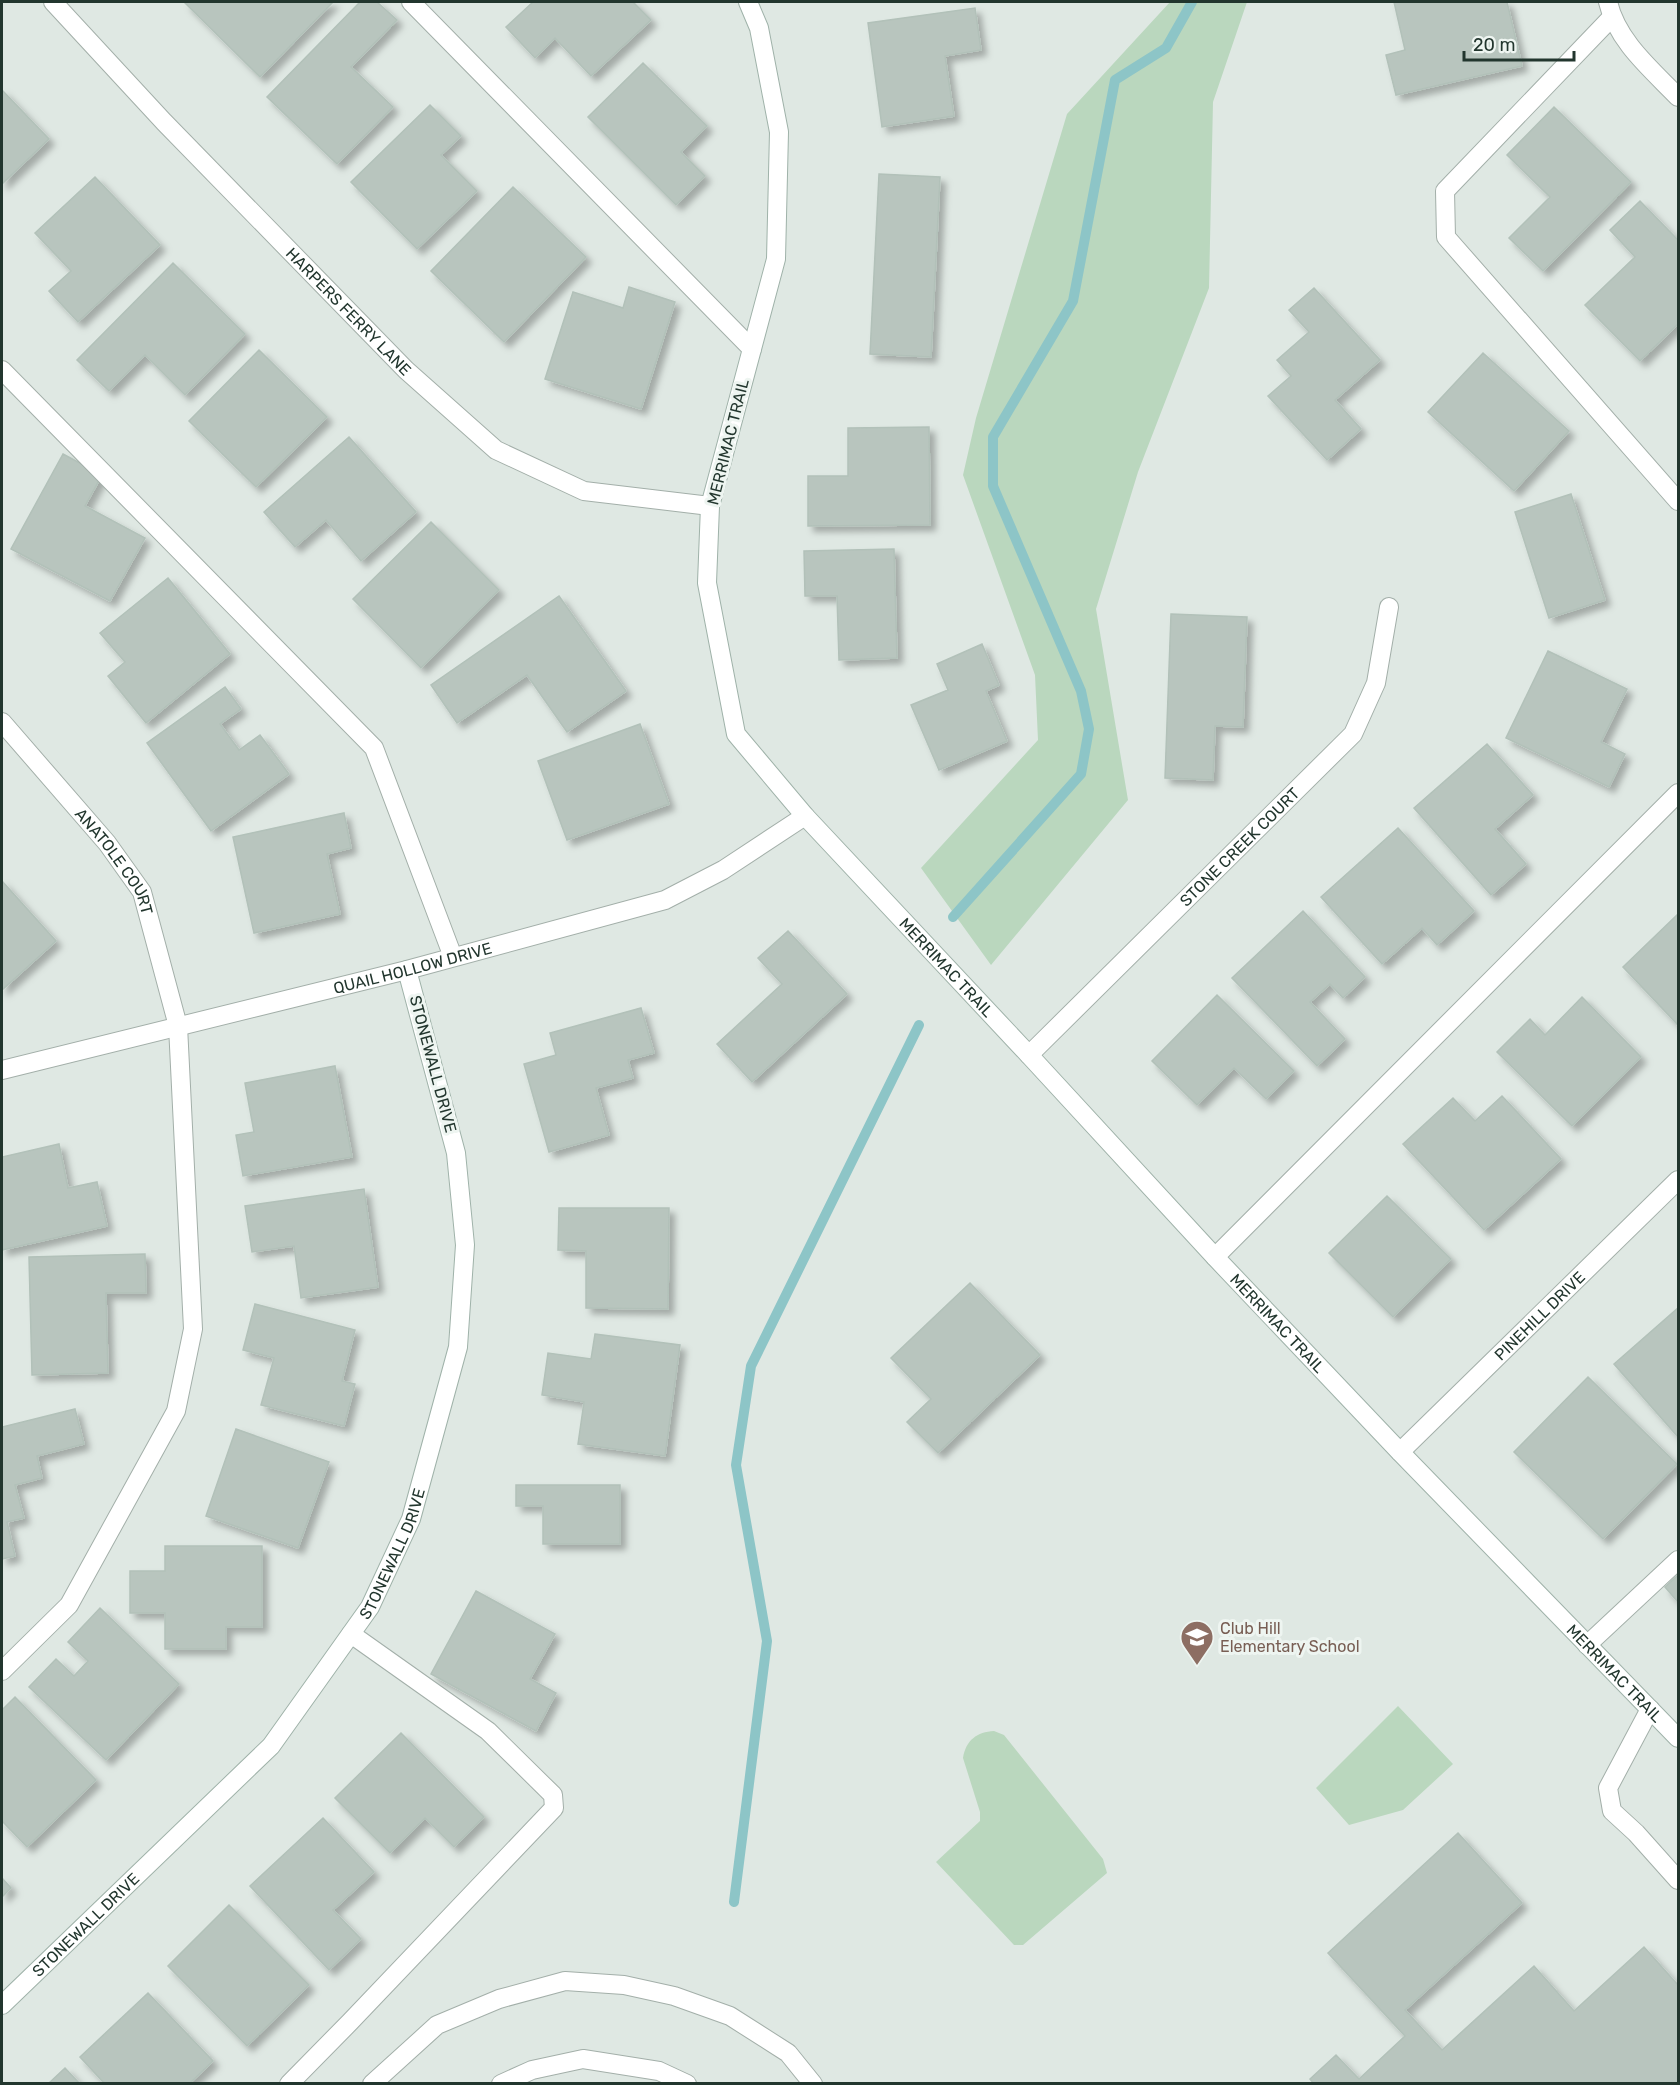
<svg xmlns="http://www.w3.org/2000/svg" width="1680" height="2085" font-family="Rubik,sans-serif">
  <style>
    .green { fill: #bad7be }
    .lines { fill: none; stroke-linecap: round; stroke-linejoin: round }
    .stream { stroke: #8dc5c7; stroke-width: 10 }
    .building { fill: #b8c5be; stroke: #b2c1b9; stroke-width: 1.5; filter: url(#shadow) }
    .lane-casing { stroke: #a3afa9; stroke-width: 20 }
    .street-casing { stroke: #a3afa9; stroke-width: 20 }
    .secondary-casing { stroke: #9fb2a9; stroke-width: 20 }
    .lane { stroke: #fff; stroke-width: 18 }
    .street { stroke: #fff; stroke-width: 18 }
    .secondary { stroke: #fff; stroke-width: 18 }
    .labels { text-anchor: middle; dominant-baseline: central; stroke-width: 6; stroke-linejoin: round; paint-order: stroke }
    .street-label { font-size: 16px; fill: #22362e; stroke: #eef5f1 }
    .education-label { font-size: 16px; fill: #785e54; stroke: #eef5f1; text-anchor: start }
  </style>
  <defs>
    <filter id="shadow"><feDropShadow dx="5.5" dy="5.5" stdDeviation="3" flood-color="#0004"/></filter>
  </defs>
  <rect width="100%" height="100%" fill="#dfe8e3"/>
  <path class="green" d="M 1170,2 L 1247,2 L 1213,102 L 1209,288 L 1138,472 L 1096,609 L 1128,800 L 991,965 L 921,868 L 1038,740 L 1035,675 L 963,475 L 976,418 L 1067,114 Z
    M 1398,1706 L 1453,1764 L 1403,1810 L 1349,1825 L 1316,1788 Z
    M 994,1731 L 1004,1735 L 1103,1859 L 1107,1873 L 1023,1945 L 1014,1945 L 936,1862 L 980,1821 L 980,1812 L 963,1758 C 966,1740 977,1732 994,1731 Z"/>
  <g class="lines">
    <path class="stream" d="M 953,917 L 1081,774 L 1089,729 L 1081,691 L 993,486 L 993,437 L 1073,301 L 1115,80 L 1166,48 L 1192,2
      M 734,1902 L 767,1641 L 736,1465 L 751,1366 L 919,1025"/>
  </g>
  <path class="building" d="M 187,2 L 333,2 L 260,77 L 185,3 Z
    M 360,2 L 377,2 L 397,20 L 351,67 L 393,107 L 337,164 L 267,97 Z
    M 533,2 L 633,2 L 651,20 L 591,76 L 555,38 L 535,58 L 506,27 Z
    M 1394,2 L 1507,2 L 1522,66 L 1396,95 L 1386,55 L 1405,50 Z
    M 975,8 L 981,50 L 945,56 L 954,116 L 882,127 L 868,23 Z
    M 643,63 L 707,126 L 681,152 L 705,176 L 676,205 L 588,117 Z
    M 2,90 L 49,139 L 2,184 Z
    M 430,105 L 461,136 L 441,155 L 477,191 L 417,249 L 351,182 Z
    M 1554,107 L 1631,182 L 1543,271 L 1509,238 L 1550,197 L 1507,155 Z
    M 879,174 L 940,177 L 931,357 L 870,354 Z
    M 95,177 L 160,245 L 78,322 L 49,291 L 71,271 L 35,233 Z
    M 513,187 L 586,257 L 504,342 L 431,271 Z
    M 1640,201 L 1678,240 L 1678,324 L 1640,361 L 1585,305 L 1635,257 L 1610,230 Z
    M 173,263 L 245,334 L 185,395 L 145,355 L 109,391 L 77,360 Z
    M 629,287 L 675,302 L 641,409 L 545,379 L 573,292 L 623,308 Z
    M 1314,288 L 1380,360 L 1335,400 L 1361,429 L 1327,460 L 1268,396 L 1291,376 L 1277,360 L 1309,332 L 1289,310 Z
    M 259,350 L 327,417 L 256,487 L 189,421 Z
    M 1483,353 L 1569,431 L 1514,491 L 1428,412 Z
    M 929,427 L 930,525 L 808,526 L 808,476 L 848,476 L 848,428 Z
    M 349,437 L 416,512 L 361,561 L 326,520 L 295,547 L 264,512 Z
    M 63,454 L 102,475 L 85,506 L 145,538 L 110,601 L 11,549 Z
    M 1571,494 L 1605,600 L 1549,618 L 1515,512 Z
    M 431,522 L 499,590 L 421,668 L 353,599 Z
    M 894,549 L 897,658 L 839,660 L 837,596 L 805,596 L 804,551 Z
    M 168,578 L 230,654 L 146,723 L 108,676 L 125,662 L 100,633 Z
    M 559,596 L 626,691 L 567,732 L 527,675 L 457,723 L 431,685 Z
    M 1171,614 L 1247,617 L 1243,727 L 1215,726 L 1213,780 L 1165,778 Z
    M 982,644 L 999,685 L 986,691 L 1007,741 L 939,770 L 911,705 L 948,690 L 937,664 Z
    M 1548,651 L 1627,689 L 1601,742 L 1625,754 L 1609,787 L 1506,738 Z
    M 225,687 L 241,709 L 220,724 L 239,750 L 260,735 L 289,774 L 211,831 L 147,743 Z
    M 640,724 L 669,804 L 567,840 L 538,761 Z
    M 1487,744 L 1533,795 L 1495,829 L 1526,864 L 1491,895 L 1414,808 Z
    M 344,813 L 351,848 L 327,854 L 340,914 L 254,933 L 233,837 Z
    M 1398,828 L 1474,911 L 1437,945 L 1422,928 L 1382,964 L 1321,897 Z
    M 2,881 L 56,941 L 2,990 Z
    M 1303,911 L 1365,977 L 1343,998 L 1330,984 L 1310,1002 L 1345,1039 L 1317,1066 L 1232,978 Z
    M 1678,914 L 1678,1025 L 1623,967 Z
    M 788,931 L 847,994 L 752,1082 L 717,1044 L 782,984 L 758,958 Z
    M 1217,995 L 1294,1071 L 1266,1099 L 1234,1068 L 1197,1105 L 1152,1061 Z
    M 1582,997 L 1641,1057 L 1572,1126 L 1497,1052 L 1530,1019 L 1545,1035 Z
    M 641,1008 L 654,1053 L 628,1060 L 633,1078 L 596,1088 L 609,1135 L 549,1152 L 524,1064 L 556,1055 L 550,1033 Z
    M 335,1066 L 352,1157 L 243,1176 L 236,1135 L 254,1132 L 245,1083 Z
    M 1502,1096 L 1561,1159 L 1484,1230 L 1403,1144 L 1453,1098 L 1475,1121 Z
    M 59,1144 L 68,1188 L 97,1182 L 107,1226 L 2,1250 L 2,1157 Z
    M 364,1189 L 378,1287 L 301,1298 L 294,1246 L 252,1252 L 245,1206 Z
    M 1387,1196 L 1451,1259 L 1393,1317 L 1329,1253 Z
    M 559,1208 L 669,1208 L 668,1309 L 586,1308 L 586,1251 L 558,1250 Z
    M 145,1254 L 146,1293 L 106,1293 L 108,1373 L 32,1375 L 29,1257 Z
    M 970,1283 L 1040,1355 L 938,1453 L 907,1422 L 931,1399 L 891,1358 Z
    M 255,1304 L 355,1330 L 342,1381 L 355,1384 L 344,1426 L 261,1405 L 274,1358 L 243,1350 Z
    M 1678,1308 L 1678,1437 L 1614,1364 Z
    M 595,1334 L 680,1345 L 665,1456 L 578,1444 L 584,1402 L 542,1395 L 548,1353 L 591,1359 Z
    M 1588,1377 L 1677,1464 L 1603,1539 L 1514,1452 Z
    M 75,1409 L 84,1444 L 37,1456 L 42,1478 L 15,1485 L 24,1518 L 7,1522 L 15,1556 L 2,1559 L 2,1427 Z
    M 236,1429 L 329,1462 L 298,1548 L 206,1516 Z
    M 516,1485 L 620,1485 L 620,1544 L 543,1544 L 543,1506 L 516,1506 Z
    M 165,1546 L 262,1546 L 262,1627 L 226,1627 L 226,1649 L 165,1649 L 165,1613 L 130,1613 L 130,1571 L 165,1571 Z
    M 1678,1575 L 1678,1602 L 1665,1587 Z
    M 476,1591 L 555,1634 L 530,1679 L 556,1693 L 536,1731 L 431,1674 Z
    M 100,1608 L 179,1684 L 106,1760 L 29,1687 L 56,1659 L 74,1676 L 88,1661 L 68,1642 Z
    M 15,1697 L 96,1780 L 27,1847 L 2,1821 L 2,1710 Z
    M 401,1733 L 484,1817 L 454,1847 L 425,1818 L 390,1853 L 335,1798 Z
    M 323,1818 L 374,1872 L 333,1910 L 361,1939 L 329,1970 L 250,1886 Z
    M 1458,1833 L 1522,1903 L 1405,2010 L 1442,2050 L 1534,1966 L 1574,2011 L 1644,1947 L 1678,1985 L 1678,2084 L 1314,2084 L 1310,2079 L 1336,2055 L 1359,2079 L 1405,2036 L 1328,1953 Z
    M 2,1878 L 11,1888 L 2,1897 Z
    M 229,1905 L 309,1985 L 247,2046 L 168,1966 Z
    M 148,1993 L 213,2061 L 189,2084 L 105,2084 L 80,2057 Z
    M 65,2068 L 80,2084 L 48,2084 Z"/>
  <g class="lines">
    <defs>
      <path id="lane" d="M 411,2 L 752,349
        M 1611,18 L 1445,191 L 1446,237 L 1678,501
        M 2,370 L 374,748 L 453,957
        M 1215,1257 L 1678,793
        M 1587,1645 L 1678,1560
        M 2,1671 L 69,1605 L 176,1411 L 193,1329 L 178,1026
        M 1650,1709 L 1608,1788 L 1612,1811 L 1636,1833 L 1678,1880
        M 289,2084 L 350,2022 L 554,1808 L 553,1795 L 488,1731 L 351,1634
        M 372,2084 L 437,2025 L 499,1999 L 565,1981 L 624,1985 L 674,1996 L 730,2016 L 788,2053 L 813,2084
        M 501,2084 L 532,2070 L 583,2059 L 659,2071 L 687,2084"/>
      <g id="street">
        <path id="s1" d="M 53,2 L 164,122 L 406,370 L 496,450 L 584,491 L 710,506"/>
        <path d="M 1608,2 C 1617,41 1651,69 1678,97"/>
        <path id="s2" d="M 2,722 L 107,843 L 142,892 L 178,1026"/>
        <path id="s3" d="M 1029,1055 L 1353,734 L 1376,683 L 1389,607"/>
        <path id="s4" d="M 2,1070 L 407,970 L 665,900 L 723,870 L 805,816"/>
        <path id="s5" d="M 1400,1452 L 1678,1180"/>
      </g>
      <g id="secondary">
        <path id="s6" d="M 748,2 L 759,28 L 779,132 L 776,259 L 710,506 L 707,583 L 736,734 L 805,816 L 1029,1055 L 1215,1257 L 1400,1452 L 1678,1738"/>
        <path id="s7" d="M 2,2005 L 271,1746 L 370,1607 L 411,1519 L 458,1347 L 465,1245 L 456,1153 L 407,970"/>
      </g>
    </defs>
    <use href="#lane" class="lane-casing"/>
    <use href="#street" class="street-casing"/>
    <use href="#secondary" class="secondary-casing"/>
    <use href="#lane" class="lane"/>
    <use href="#street" class="street"/>
    <use href="#secondary" class="secondary"/>
  </g>
  <defs>
    <symbol id="school-pin" viewBox="-11 -11 22 30"><path d="M0 17L-7.5 6A9.5 9.5 0 1 1 7.5 6Z" fill="#8d6e63" stroke="#eef5f1"/><path d="M0-5L7-2L0 1L-7-2ZM-4 1L0 2.5L4 1V4Q0 6-4 4Z" fill="#fff"/></symbol>
  </defs>
  <g fill-rule="evenodd">
    <use href="#school-pin" x="1178" y="1618" width="38" height="52"/>
  </g>
  <g class="labels">
    <g class="street-label">
      <text stroke="none"><textPath href="#s1" startOffset="428">HARPERS FERRY LANE</textPath></text>
      <text transform="translate(728 442) rotate(-76)">MERRIMAC TRAIL</text>
      <text stroke="none"><textPath href="#s3" startOffset="296">STONE CREEK COURT</textPath></text>
      <text stroke="none"><textPath href="#s2" startOffset="180">ANATOLE COURT</textPath></text>
      <text stroke="none"><textPath href="#s4" startOffset="423">QUAIL HOLLOW DRIVE</textPath></text>
      <text stroke="none"><textPath href="#s6" startOffset="1062">MERRIMAC TRAIL</textPath></text>
      <text transform="translate(433 1064) rotate(75)">STONEWALL DRIVE</text>
      <text stroke="none"><textPath href="#s5" startOffset="195">PINEHILL DRIVE</textPath></text>
      <text stroke="none"><textPath href="#s6" startOffset="1548">MERRIMAC TRAIL</textPath></text>
      <text stroke="none"><textPath href="#s7" startOffset="602">STONEWALL DRIVE</textPath></text>
      <text stroke="none"><textPath href="#s6" startOffset="2034">MERRIMAC TRAIL</textPath></text>
      <text stroke="none"><textPath href="#s7" startOffset="116">STONEWALL DRIVE</textPath></text>
    </g>
    <g class="education-label">
      <text x="1220" y="1628">Club Hill<tspan x="1220" dy="18">Elementary School</tspan></text>
    </g>
  </g>
  <rect width="1680" height="2085" fill="none" stroke="#22362e" stroke-width="6"/>
  <path d="M1464 51v9h110v-9" fill="none" stroke="#22362e" stroke-width="3"/>
  <text x="1473" y="51" font-size="18" fill="#22362e" stroke="#eef5f1" stroke-width="4.5" paint-order="stroke">20 m</text>
</svg>
